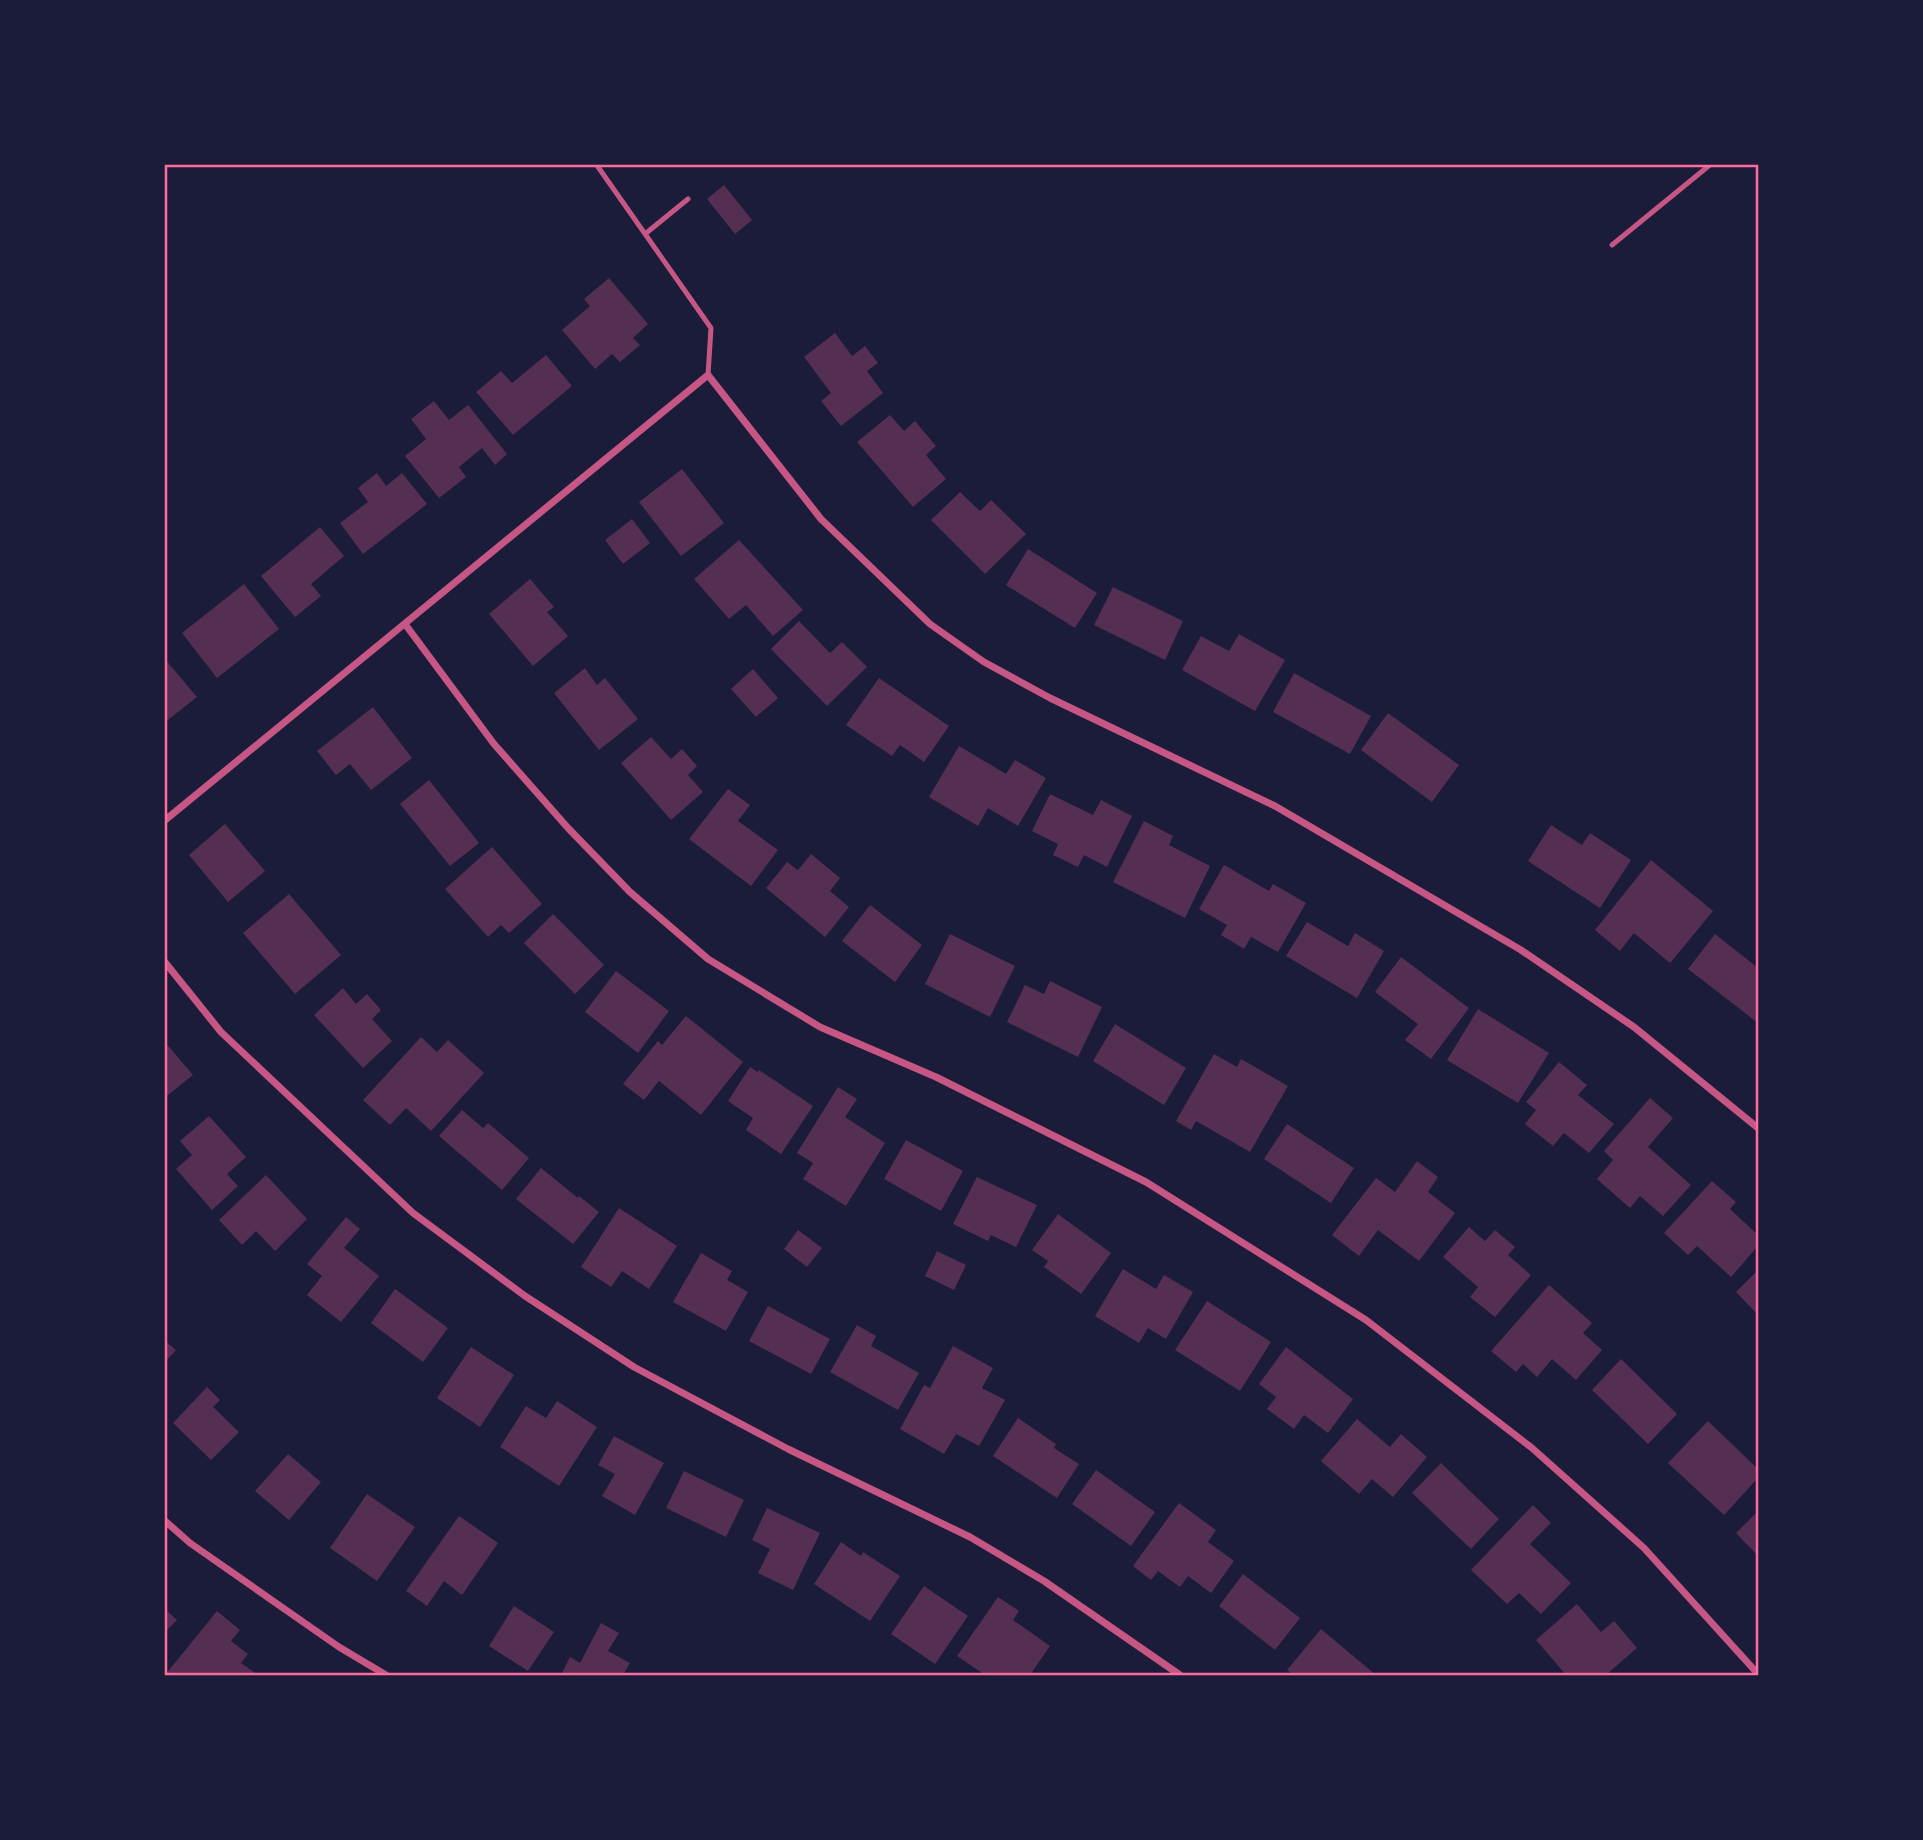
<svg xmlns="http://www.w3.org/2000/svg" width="1923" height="1840" font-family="'DM Sans',sans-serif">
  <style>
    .building { fill: #542f53 }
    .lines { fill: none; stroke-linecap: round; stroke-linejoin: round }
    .service { stroke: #c65784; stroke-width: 5 }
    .minor { stroke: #c65784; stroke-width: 7 }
    .neatline { fill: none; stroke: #ff6b9d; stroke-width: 2.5 }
  </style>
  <rect width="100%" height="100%" fill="#1b1b3a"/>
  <path class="building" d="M 724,185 L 752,220 L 735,234 L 707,199 Z
    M 609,278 L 648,324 L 633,338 L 640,345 L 620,362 L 612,354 L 595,369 L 562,330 L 590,306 L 584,299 Z
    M 835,333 L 852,356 L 865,346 L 878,363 L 867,371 L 883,393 L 841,426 L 821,401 L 831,393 L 804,357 Z
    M 546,355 L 572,386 L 513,435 L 476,392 L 501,371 L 512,383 Z
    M 434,401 L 449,420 L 468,405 L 507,454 L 495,465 L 482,448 L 459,467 L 466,477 L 439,498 L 405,456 L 426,439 L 411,419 Z
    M 890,415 L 904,431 L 915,421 L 936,446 L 926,455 L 946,479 L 913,507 L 857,442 Z
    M 682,469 L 724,523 L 681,556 L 639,502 Z
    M 377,473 L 386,486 L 402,473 L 427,504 L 363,554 L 340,523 L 368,502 L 358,488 Z
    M 960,492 L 980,511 L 991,500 L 1026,534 L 985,574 L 931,520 Z
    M 632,519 L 650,543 L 623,564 L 605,540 Z
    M 320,527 L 344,556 L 311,584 L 321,596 L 295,617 L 261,576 Z
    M 739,540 L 803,610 L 773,636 L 746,605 L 729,619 L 694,579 Z
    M 1028,549 L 1097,593 L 1075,628 L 1006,585 Z
    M 530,579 L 554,607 L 547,612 L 568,636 L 533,666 L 489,614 Z
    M 244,584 L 279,629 L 217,678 L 182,633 Z
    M 1113,587 L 1183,621 L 1165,660 L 1094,625 Z
    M 799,621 L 830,653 L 842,642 L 867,667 L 827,706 L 771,649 Z
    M 1239,634 L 1285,660 L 1255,711 L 1182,670 L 1201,636 L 1229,651 Z
    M 164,658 L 197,697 L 164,723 Z
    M 585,668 L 597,685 L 605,678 L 638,719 L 599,750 L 554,693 Z
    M 753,669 L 778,698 L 756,717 L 731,689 Z
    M 1294,673 L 1371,716 L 1350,754 L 1273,712 Z
    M 879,678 L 949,726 L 924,762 L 900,745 L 892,756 L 846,725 Z
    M 373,707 L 412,758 L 371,790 L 350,764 L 336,775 L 317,751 Z
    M 1388,713 L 1459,765 L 1432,802 L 1361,750 Z
    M 651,737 L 671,759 L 682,749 L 697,766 L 688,775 L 703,792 L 671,820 L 621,763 Z
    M 959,746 L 1006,774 L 1015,760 L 1046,778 L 1018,826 L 988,808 L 978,826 L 929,797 Z
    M 429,780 L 479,843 L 450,866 L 400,804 Z
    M 728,789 L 750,805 L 738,821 L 778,850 L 751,886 L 689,839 Z
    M 1050,794 L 1093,815 L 1101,800 L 1132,816 L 1107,867 L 1084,855 L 1078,867 L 1053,855 L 1058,844 L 1032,831 Z
    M 1144,821 L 1173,836 L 1169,845 L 1210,866 L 1185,918 L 1113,882 Z
    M 225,824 L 265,871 L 228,902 L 189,855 Z
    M 1551,825 L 1582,845 L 1590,833 L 1631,860 L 1600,908 L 1528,861 Z
    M 492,847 L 542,904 L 509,933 L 501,925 L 488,937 L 445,889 Z
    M 811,854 L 840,878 L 830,891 L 849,907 L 825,937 L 766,888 L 787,862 L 798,870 Z
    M 1651,860 L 1713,911 L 1670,963 L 1634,933 L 1620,951 L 1595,930 Z
    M 1224,865 L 1269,891 L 1273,884 L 1306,903 L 1278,952 L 1251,937 L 1244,949 L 1221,935 L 1227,925 L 1199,909 Z
    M 289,894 L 341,955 L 295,994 L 243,933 Z
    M 870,905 L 922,945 L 895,982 L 842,941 Z
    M 553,914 L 604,965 L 575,994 L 524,943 Z
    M 1307,922 L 1348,946 L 1355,933 L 1384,951 L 1357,998 L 1286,956 Z
    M 950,934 L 1015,966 L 990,1017 L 925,984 Z
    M 1715,934 L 1758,968 L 1758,1023 L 1688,969 Z
    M 1401,957 L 1469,1008 L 1431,1059 L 1405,1040 L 1418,1024 L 1375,992 Z
    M 616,971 L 669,1011 L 638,1053 L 585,1012 Z
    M 1050,981 L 1102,1007 L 1078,1057 L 1007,1022 L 1025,985 L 1044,994 Z
    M 343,988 L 356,1004 L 367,994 L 381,1010 L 372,1019 L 392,1041 L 363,1068 L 314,1015 Z
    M 1478,1009 L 1549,1053 L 1518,1103 L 1447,1060 Z
    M 686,1016 L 743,1062 L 701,1115 L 659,1081 L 644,1100 L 623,1084 L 658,1041 L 662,1045 Z
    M 1115,1024 L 1186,1068 L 1164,1105 L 1093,1061 Z
    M 421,1037 L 437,1052 L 448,1040 L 484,1073 L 431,1131 L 406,1108 L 390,1125 L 363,1100 Z
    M 164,1041 L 193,1075 L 164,1098 Z
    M 1214,1054 L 1237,1067 L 1241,1059 L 1288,1086 L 1250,1152 L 1196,1121 L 1191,1130 L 1176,1121 Z
    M 1559,1062 L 1587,1085 L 1578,1095 L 1614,1124 L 1589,1153 L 1564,1133 L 1553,1146 L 1525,1124 L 1536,1110 L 1526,1102 Z
    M 750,1067 L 758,1072 L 759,1070 L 813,1106 L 781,1154 L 746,1130 L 753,1118 L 728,1101 Z
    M 838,1087 L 857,1099 L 845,1117 L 885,1143 L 846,1206 L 803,1179 L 813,1163 L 797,1153 Z
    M 1650,1098 L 1673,1118 L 1648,1147 L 1691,1185 L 1663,1216 L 1640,1196 L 1630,1208 L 1597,1179 L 1613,1160 L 1604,1151 Z
    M 462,1110 L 483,1128 L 488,1123 L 529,1158 L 502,1190 L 439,1136 Z
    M 209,1116 L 246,1157 L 227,1174 L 238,1186 L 212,1210 L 176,1169 L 192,1155 L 180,1141 Z
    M 1287,1124 L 1354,1168 L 1331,1203 L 1264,1159 Z
    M 906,1140 L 963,1171 L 941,1211 L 884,1179 Z
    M 1417,1161 L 1438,1177 L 1428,1192 L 1455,1213 L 1419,1261 L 1378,1230 L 1359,1256 L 1332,1235 L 1376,1178 L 1395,1192 Z
    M 541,1168 L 578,1198 L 579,1196 L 599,1212 L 573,1244 L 516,1199 Z
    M 266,1175 L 307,1219 L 275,1251 L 256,1231 L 242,1245 L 219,1220 Z
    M 977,1177 L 1037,1205 L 1016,1247 L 991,1235 L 988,1241 L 953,1224 Z
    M 1712,1181 L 1736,1202 L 1730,1209 L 1758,1235 L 1758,1246 L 1731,1277 L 1697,1246 L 1688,1255 L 1664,1233 Z
    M 619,1208 L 677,1246 L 649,1289 L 622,1271 L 611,1287 L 581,1267 Z
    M 1058,1214 L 1111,1253 L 1081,1294 L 1044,1267 L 1048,1261 L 1032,1250 Z
    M 346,1217 L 360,1229 L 344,1248 L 379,1276 L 341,1322 L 307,1295 L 322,1276 L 307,1264 Z
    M 1469,1227 L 1485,1241 L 1495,1230 L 1515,1247 L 1508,1255 L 1531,1275 L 1495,1317 L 1470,1297 L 1478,1287 L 1443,1257 Z
    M 798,1230 L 822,1248 L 807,1267 L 784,1249 Z
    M 937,1251 L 966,1265 L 954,1290 L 925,1276 Z
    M 701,1253 L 732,1271 L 727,1280 L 748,1292 L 726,1331 L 673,1302 Z
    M 1123,1269 L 1156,1289 L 1164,1275 L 1193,1292 L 1166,1339 L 1148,1328 L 1139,1343 L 1095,1316 Z
    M 1758,1270 L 1758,1315 L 1736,1292 Z
    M 1549,1285 L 1592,1323 L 1583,1333 L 1602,1350 L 1576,1380 L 1552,1359 L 1537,1377 L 1523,1364 L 1516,1372 L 1491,1351 Z
    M 395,1289 L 448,1328 L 423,1362 L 371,1323 Z
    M 1207,1301 L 1271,1342 L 1240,1391 L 1175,1350 Z
    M 768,1306 L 830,1339 L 811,1374 L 749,1341 Z
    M 857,1325 L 876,1336 L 871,1346 L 919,1373 L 898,1410 L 830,1372 Z
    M 164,1340 L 176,1350 L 164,1363 Z
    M 953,1346 L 993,1368 L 982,1388 L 1005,1400 L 979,1446 L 956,1434 L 944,1454 L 900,1429 L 924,1385 L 930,1388 Z
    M 471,1347 L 514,1375 L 480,1427 L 437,1398 Z
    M 1286,1347 L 1353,1399 L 1328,1433 L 1304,1415 L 1294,1429 L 1267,1409 L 1276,1397 L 1259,1384 Z
    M 1621,1359 L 1677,1414 L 1648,1444 L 1592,1390 Z
    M 207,1387 L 220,1400 L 213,1407 L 239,1432 L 211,1460 L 173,1423 Z
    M 557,1401 L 597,1427 L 559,1486 L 500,1447 L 526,1406 L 546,1418 Z
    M 1018,1418 L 1056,1444 L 1054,1448 L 1079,1464 L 1057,1498 L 993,1456 Z
    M 1357,1419 L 1390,1447 L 1401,1434 L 1427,1457 L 1393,1497 L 1372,1479 L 1359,1494 L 1321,1461 Z
    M 1708,1421 L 1758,1469 L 1758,1478 L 1724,1515 L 1668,1463 Z
    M 614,1436 L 664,1463 L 635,1515 L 602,1496 L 615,1474 L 598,1465 Z
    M 288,1454 L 321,1482 L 289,1520 L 255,1491 Z
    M 1441,1463 L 1499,1519 L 1471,1549 L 1412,1493 Z
    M 1096,1470 L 1155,1512 L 1131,1546 L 1072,1504 Z
    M 684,1471 L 744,1500 L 726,1537 L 666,1508 Z
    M 367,1494 L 415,1527 L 377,1581 L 330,1548 Z
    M 1179,1503 L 1216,1530 L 1208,1542 L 1234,1561 L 1211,1593 L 1188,1576 L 1180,1587 L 1158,1571 L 1151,1580 L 1133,1566 Z
    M 1533,1505 L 1551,1523 L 1530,1544 L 1571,1583 L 1541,1614 L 1519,1593 L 1507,1604 L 1471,1570 Z
    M 767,1508 L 820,1533 L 793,1590 L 758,1573 L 770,1549 L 752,1540 Z
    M 1758,1511 L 1758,1556 L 1736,1533 Z
    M 459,1516 L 498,1543 L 462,1595 L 444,1581 L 427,1606 L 406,1591 Z
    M 841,1542 L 861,1556 L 863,1552 L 900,1576 L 870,1621 L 814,1584 Z
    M 1243,1574 L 1300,1618 L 1275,1650 L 1219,1606 Z
    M 924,1586 L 968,1616 L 935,1664 L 891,1634 Z
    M 998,1597 L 1019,1611 L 1013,1620 L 1050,1646 L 1030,1675 L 985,1675 L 957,1656 Z
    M 1577,1604 L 1601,1632 L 1614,1621 L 1637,1648 L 1606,1675 L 1566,1675 L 1536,1640 Z
    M 514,1606 L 554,1632 L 528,1671 L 489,1646 Z
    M 164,1608 L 177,1620 L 164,1633 Z
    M 217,1611 L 240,1630 L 231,1641 L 248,1654 L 241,1663 L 258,1675 L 165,1675 Z
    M 601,1623 L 619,1633 L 608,1651 L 630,1663 L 623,1675 L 561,1675 L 570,1657 L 580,1663 Z
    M 1321,1629 L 1376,1675 L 1294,1675 L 1287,1670 Z"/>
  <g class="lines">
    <path class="service" d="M 596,164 L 711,328 L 708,375
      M 1544,164 L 1556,164
      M 645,234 L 688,199
      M 1612,245 L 1711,164"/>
    <path class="minor" d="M 405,624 L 494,744 L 568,828 L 630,892 L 708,959 L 820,1027 L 936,1077 L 1146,1182 L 1366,1320 L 1532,1448 L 1644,1548 L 1758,1674
      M 164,821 L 708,375 L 821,519 L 930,624 L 984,662 L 1050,698 L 1275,806 L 1521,950 L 1634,1027 L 1758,1128
      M 164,961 L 221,1032 L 413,1213 L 525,1296 L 634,1367 L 788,1449 L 970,1537 L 1044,1581 L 1180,1675
      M 164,1520 L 190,1543 L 339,1647 L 386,1675"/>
  </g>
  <rect width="1923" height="1840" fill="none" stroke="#1b1b3a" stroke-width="332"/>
  <rect x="166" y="166" width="1591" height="1508" class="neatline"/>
</svg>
